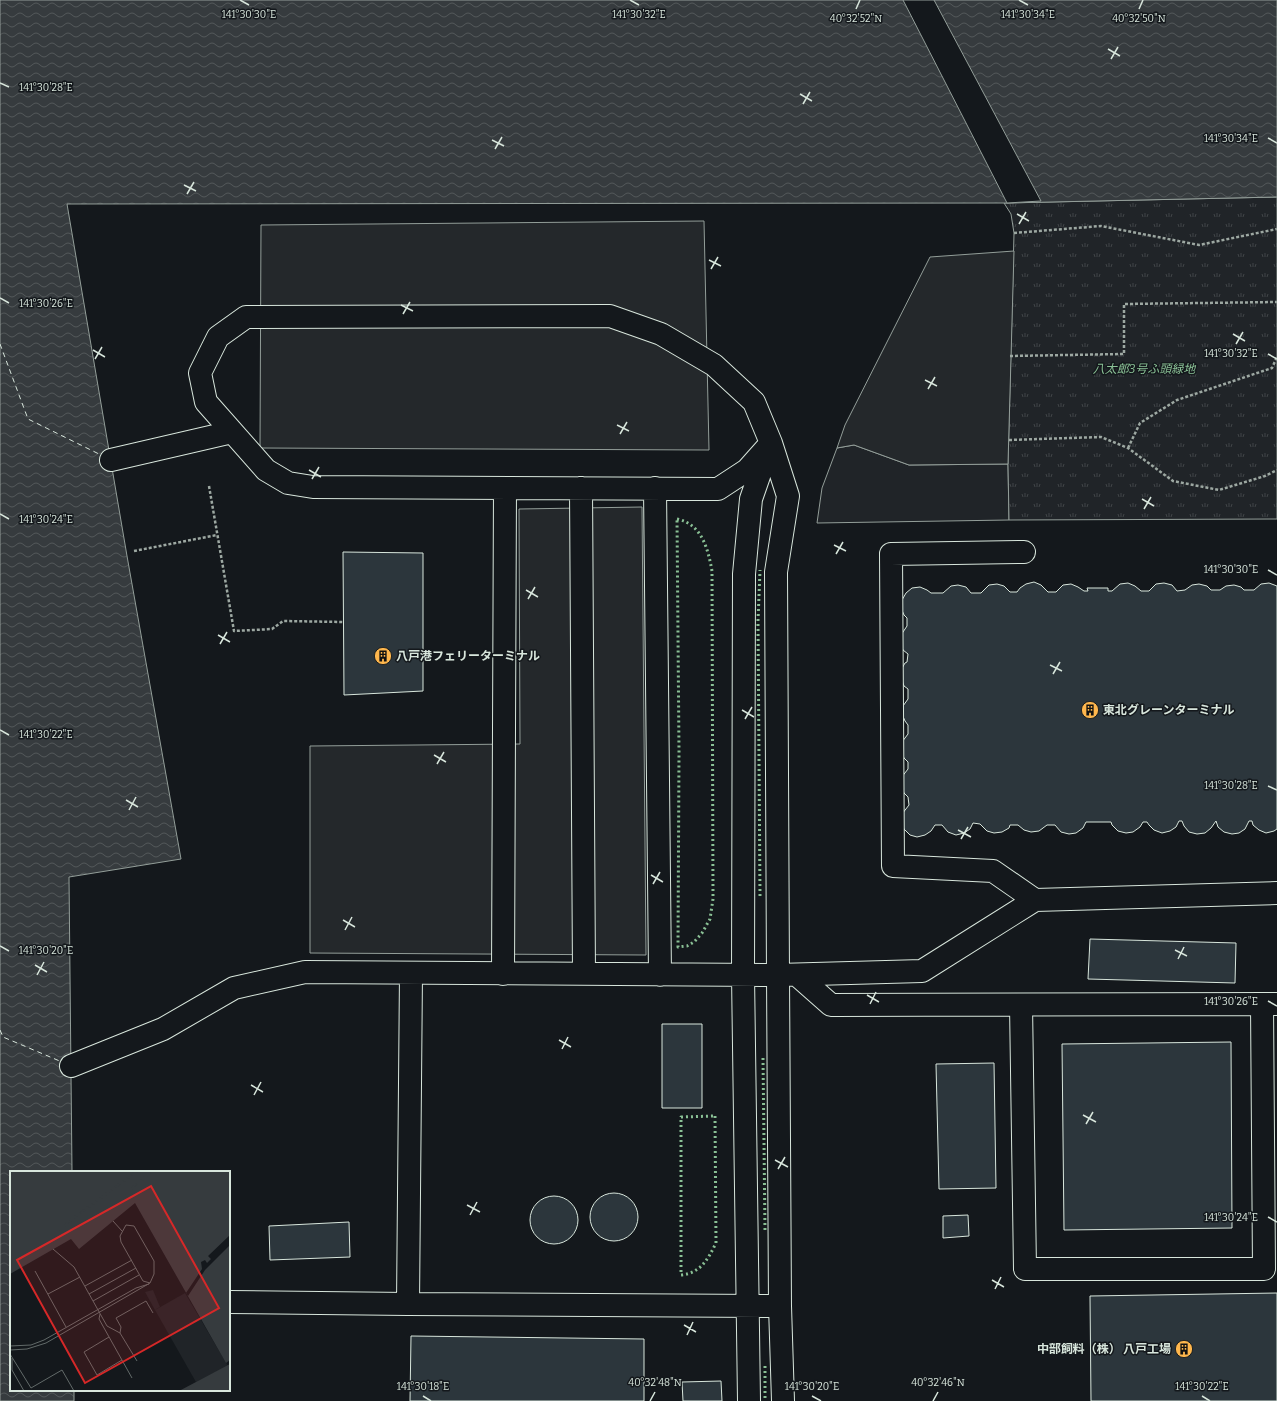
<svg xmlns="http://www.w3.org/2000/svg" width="1277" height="1401" font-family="Bitter,'Noto Sans JP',serif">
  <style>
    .grass { fill: #202428; stroke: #939e99 }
    .park { fill: url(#park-tufts); stroke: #939e99 }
    .parking { fill: #24282b; stroke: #939e99 }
    .water { fill: url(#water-waves); stroke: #939e99 }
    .pier { fill: #14181c; stroke: #939e99 }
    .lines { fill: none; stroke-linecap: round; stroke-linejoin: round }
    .ferry { stroke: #d8e6dc; stroke-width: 1; stroke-dasharray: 5 4; stroke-linecap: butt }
    .building { fill: #2c363c; stroke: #d8e6dc }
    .minor-casing { stroke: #d8e6dc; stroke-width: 24 }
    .path { stroke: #9da8a2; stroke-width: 2.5; stroke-dasharray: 3 2; stroke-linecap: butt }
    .minor { stroke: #14181c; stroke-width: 22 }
    .hedge { stroke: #8ac095; stroke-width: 3; stroke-dasharray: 2 3; stroke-linecap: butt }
    .ticks { fill: none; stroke: #d8e6dc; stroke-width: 1.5 }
    .labels { text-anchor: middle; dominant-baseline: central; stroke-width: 3; stroke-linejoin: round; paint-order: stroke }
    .park-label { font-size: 12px; font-style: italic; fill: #8ac095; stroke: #14181c }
    .poi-label { font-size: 12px; font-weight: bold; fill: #d8e6dc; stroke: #14181c; text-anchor: start }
    .inset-river { fill: none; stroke: #363b3e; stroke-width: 2 }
    .inset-road { fill: none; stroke: #626a69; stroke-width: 1 }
    .view { fill: #d62828; fill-opacity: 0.15; stroke: #d62828; stroke-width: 2 }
    .inset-edge { fill: none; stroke: #d8e6dc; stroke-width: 2 }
    .ticks-label { font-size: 10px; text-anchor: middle; fill: #d8e6dc; stroke: #14181c; stroke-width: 3; stroke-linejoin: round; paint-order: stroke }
  </style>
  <defs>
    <pattern id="park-tufts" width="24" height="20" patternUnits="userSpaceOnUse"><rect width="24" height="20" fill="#202428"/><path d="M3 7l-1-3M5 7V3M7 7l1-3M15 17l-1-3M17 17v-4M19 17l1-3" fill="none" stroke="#404447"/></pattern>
    <pattern id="water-waves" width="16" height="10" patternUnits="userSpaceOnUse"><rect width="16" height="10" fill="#363b3e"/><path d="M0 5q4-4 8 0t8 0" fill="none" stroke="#525759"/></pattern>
  </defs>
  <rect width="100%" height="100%" fill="#14181c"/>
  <path class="grass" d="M 854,445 L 909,465 L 1008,464 L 1009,520 L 817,523 L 822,488 L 837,448 Z"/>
  <path class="park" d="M 1277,197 L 1277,519 L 1009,520 L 1008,464 L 1014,233 L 1011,214 L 1004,203 Z"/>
  <path class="parking" d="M 704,221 L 709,450 L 260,448 L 261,225 Z
    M 1014,251 L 1008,464 L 909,465 L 854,445 L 837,448 L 845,425 L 930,257 Z
    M 642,507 L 646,955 L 310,953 L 310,746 L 520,744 L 519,509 Z"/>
  <path class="water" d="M 0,0 L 1277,0 L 1277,197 L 1007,203 L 67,204 L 127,556 L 181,859 L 69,877 L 72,1172 L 11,1172 L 11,1390 L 74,1390 L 74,1401 L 0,1401 Z"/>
  <path class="pier" d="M 903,0 L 934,0 L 1041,201 L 1007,203 Z"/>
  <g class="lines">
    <path class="ferry" d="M 0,344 L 28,419 L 101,455
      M 0,1030 L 3,1037 L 62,1062"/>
  </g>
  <path class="building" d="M 343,552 L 423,553 L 423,691 L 344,695 Z
    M 1034,582 L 1041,585 L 1048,592 L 1056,592 L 1063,585 L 1071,584 L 1078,587 L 1084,591 L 1088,591 L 1087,588 L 1108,588 L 1108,591 L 1112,591 L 1120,584 L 1128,583 L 1135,586 L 1141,591 L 1149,591 L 1156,584 L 1164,583 L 1172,585 L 1177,591 L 1185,590 L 1192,585 L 1199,584 L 1207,586 L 1211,590 L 1220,590 L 1226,586 L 1234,585 L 1241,587 L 1244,590 L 1254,590 L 1261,584 L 1269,583 L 1277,586 L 1277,829 L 1274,831 L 1266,833 L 1259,830 L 1253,825 L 1252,821 L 1249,821 L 1245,829 L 1239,833 L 1232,834 L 1224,832 L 1218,827 L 1216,821 L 1211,828 L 1205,833 L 1197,834 L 1189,832 L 1184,826 L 1182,821 L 1179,821 L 1176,827 L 1170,831 L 1162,833 L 1154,830 L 1149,825 L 1147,822 L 1143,822 L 1140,827 L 1133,832 L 1126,833 L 1118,831 L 1112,825 L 1111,822 L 1086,822 L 1083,828 L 1076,833 L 1069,834 L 1061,832 L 1055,825 L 1047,825 L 1039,831 L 1031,832 L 1024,830 L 1018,825 L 1010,825 L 1009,828 L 1002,832 L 994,833 L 987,831 L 980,824 L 973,823 L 970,829 L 964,833 L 956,835 L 948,832 L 942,825 L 935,825 L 931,831 L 925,835 L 917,837 L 910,835 L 904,829 L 901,822 L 902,814 L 909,805 L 908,797 L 904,793 L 901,786 L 901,778 L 908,769 L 908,762 L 904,758 L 901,750 L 902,742 L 908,734 L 908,725 L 905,721 L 902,714 L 903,706 L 908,699 L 908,689 L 904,686 L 901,678 L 901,670 L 905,663 L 907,662 L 908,654 L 903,650 L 900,643 L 901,635 L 907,626 L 907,618 L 904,615 L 901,608 L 902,600 L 906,593 L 912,588 L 920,587 L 927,590 L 931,593 L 943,593 L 951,586 L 958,585 L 966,587 L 971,593 L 981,593 L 989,585 L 997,584 L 1004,586 L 1010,592 L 1017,592 L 1020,588 L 1026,584 Z
    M 1090,939 L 1236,943 L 1235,983 L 1088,979 Z
    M 662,1024 L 702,1024 L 702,1108 L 662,1108 Z
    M 1231,1042 L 1232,1228 L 1064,1230 L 1062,1044 Z
    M 994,1063 L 996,1188 L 939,1189 L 936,1064 Z
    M590 1217a24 24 0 1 1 48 0a24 24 0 1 1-48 0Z
    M530 1220a24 24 0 1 1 48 0a24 24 0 1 1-48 0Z
    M 968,1215 L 969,1236 L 943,1238 L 943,1216 Z
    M 349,1222 L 350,1257 L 270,1260 L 269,1226 Z
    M 1277,1293 L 1277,1401 L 1091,1401 L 1090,1296 Z
    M 411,1336 L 644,1339 L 644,1401 L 410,1401 Z
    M 721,1381 L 722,1401 L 683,1401 L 682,1382 Z"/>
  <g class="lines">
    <defs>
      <path id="minor" d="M 771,443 L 747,470 L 718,489 L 313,487 L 288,483 L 266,470 L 206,402 L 200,373 L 218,337 L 246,317 L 610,316 L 661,334 L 714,365 L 754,402 L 771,443 L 788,496 L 776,572 L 778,975 L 780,1306 L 783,1401
        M 111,460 L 232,432
        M 581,488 L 584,974
        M 655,488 L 660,975
        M 1024,552 L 891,554 L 893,866 L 993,871 L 1035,900 L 1277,893
        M 503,974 L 505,488
        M 797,975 L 831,1005 L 1276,1004
        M 1021,1005 L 1025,1269 L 1264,1269 L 1262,1004
        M 71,1066 L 163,1029 L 234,988 L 305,972 L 778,975 L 922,971 L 1035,900
        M 229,1302 L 408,1304 L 780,1306
        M 408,1304 L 411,973
        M 749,1401 L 743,975 L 744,574 L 751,499 L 767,453"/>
    </defs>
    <use href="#minor" class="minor-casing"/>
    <path class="path" d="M 1014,233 L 1101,226 L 1199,245 L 1277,229
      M 1010,356 L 1124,354 L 1124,304 L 1277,302
      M 1009,440 L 1101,437 L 1128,448 L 1173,481 L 1219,490 L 1265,476 L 1277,470
      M 1128,448 L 1140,423 L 1177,400 L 1272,368 L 1277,357
      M 209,486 L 234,631 L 272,629 L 283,621 L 344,622
      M 134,551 L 217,535"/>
    <use href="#minor" class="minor"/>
    <path class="hedge" d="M 677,519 C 702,524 708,549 712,571 L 713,899 L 710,919 L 702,933 L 694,942 L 687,946 L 678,947 L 679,752 Z
      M 760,896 L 758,621 L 760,570
      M 763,1058 L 765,1231
      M 715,1116 L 716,1243 C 708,1259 701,1273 681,1275 L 681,1117 Z
      M 765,1366 L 765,1401"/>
  </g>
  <path class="ticks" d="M 240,0 L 249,5M 630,0 L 639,5M 1019,0 L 1028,5M 856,9 L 860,0M 1139,9 L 1143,0M 1108,49 L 1120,56M 1111,59 L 1118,47M 0,83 L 9,87M 800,94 L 812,101M 803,104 L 810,92M 1268,138 L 1277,143M 492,140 L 504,146M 495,149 L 502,137M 184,185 L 196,191M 187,194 L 194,182M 1017,214 L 1029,221M 1019,224 L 1026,212M 709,260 L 721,266M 711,269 L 718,257M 0,298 L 9,303M 401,305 L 413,311M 403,314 L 410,302M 1233,334 L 1245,341M 1236,344 L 1243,332M 93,350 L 105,357M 1268,354 L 1277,359M 95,359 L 102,347M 925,380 L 937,386M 928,389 L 935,377M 617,425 L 629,431M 620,434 L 627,422M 309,470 L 321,477M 312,479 L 319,467M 1142,499 L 1154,506M 1144,509 L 1151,497M 0,514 L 9,519M 834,545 L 846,551M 836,554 L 843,542M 1268,570 L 1277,575M 526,590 L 538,597M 528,599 L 535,587M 218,635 L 230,642M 220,644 L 227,632M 1050,665 L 1062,671M 1053,674 L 1060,662M 742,710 L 754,717M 745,719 L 752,707M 0,730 L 9,735M 434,755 L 446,762M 437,764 L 444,752M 1268,786 L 1277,790M 126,800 L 138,807M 129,810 L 136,797M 958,830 L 971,837M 961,839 L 968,827M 651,875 L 663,882M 653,884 L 660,872M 343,920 L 355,927M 345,930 L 352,917M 0,946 L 9,951M 1175,950 L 1187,956M 1178,959 L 1184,947M 35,965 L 47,972M 37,975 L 44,962M 867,995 L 879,1002M 1268,1001 L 1277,1006M 870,1004 L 876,992M 559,1040 L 571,1047M 562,1049 L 568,1037M 251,1085 L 263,1092M 254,1095 L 261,1082M 1083,1115 L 1096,1122M 1086,1124 L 1093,1112M 775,1160 L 788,1167M 778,1169 L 785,1157M 467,1205 L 480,1212M 470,1215 L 477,1202M 1268,1217 L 1277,1222M 992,1280 L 1004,1287M 995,1289 L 1001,1277M 684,1325 L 696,1332M 687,1335 L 693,1322M 423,1396 L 431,1401M 812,1396 L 821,1401M 1202,1396 L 1210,1401M 650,1401 L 655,1392M 933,1401 L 938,1392"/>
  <defs>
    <symbol id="building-disc" viewBox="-11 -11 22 22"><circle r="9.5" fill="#ffb74d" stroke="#14181c"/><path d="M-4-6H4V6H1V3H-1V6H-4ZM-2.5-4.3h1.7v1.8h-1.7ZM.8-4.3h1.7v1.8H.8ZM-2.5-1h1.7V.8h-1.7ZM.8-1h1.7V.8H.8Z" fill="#111"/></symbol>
  </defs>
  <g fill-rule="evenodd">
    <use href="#building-disc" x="373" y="646" width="20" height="20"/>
    <use href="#building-disc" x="1080" y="700" width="20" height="20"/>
    <use href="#building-disc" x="1174" y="1339" width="20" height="20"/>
  </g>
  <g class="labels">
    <g class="park-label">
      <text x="1144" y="369">八太郎3号ふ頭緑地</text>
    </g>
    <g class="poi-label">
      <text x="396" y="656">八戸港フェリーターミナル</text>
      <text x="1103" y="710">東北グレーンターミナル</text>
      <text x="1171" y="1349" text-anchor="end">中部飼料（株） 八戸工場</text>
    </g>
  </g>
  <g transform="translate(10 1171)">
    <rect width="220" height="220" fill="#14181c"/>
    <path d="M 143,119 L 150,136 L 145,139 L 135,121 Z" fill="#202428"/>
    <path d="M 175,122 L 218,195 L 186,211 L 145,139 Z" fill="#202428"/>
    <path d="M 0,0 L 220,0 L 220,189 L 216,192 L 125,32 L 69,78 L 61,68 L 0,103 ZM 220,193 L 220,220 L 169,220 Z" fill="#363b3e"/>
    <path d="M 220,64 L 220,74 L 195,99 L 178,125 L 176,122 L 192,98 L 191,91 L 195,89 L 197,92 L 201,88 L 198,85 Z" fill="#14181c"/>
    <path class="inset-river" d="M 103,49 L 103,40 L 124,15 L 143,0M 43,77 L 42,70 L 57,52 L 127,0"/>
    <path class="inset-road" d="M 103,50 L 112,60M 43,78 L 64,96 L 97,155 L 110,162M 25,100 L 56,156M 75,115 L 122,89M 38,123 L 70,106M 79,123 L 126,97M 83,130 L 129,104M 90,143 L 89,148 L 122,207M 99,166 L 74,181 L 87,204 L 112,189M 0,175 L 21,174 L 34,169 L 126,117 L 139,113M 0,179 L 17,178 L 36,172 L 140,112 L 144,103 L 144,90 L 124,55 L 116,54 L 110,65 L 111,71 L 133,110 L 140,112M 0,183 L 21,217 L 52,199 L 64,220M 2,187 L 2,199 L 14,220M 127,190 L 110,162 L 111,156 L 106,147 L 136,130 L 143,142"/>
    <path class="view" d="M 141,15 L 209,137 L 75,212 L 7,89 Z"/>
    <rect width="220" height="220" class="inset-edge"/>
  </g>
  <g class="ticks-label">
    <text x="1028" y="18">141°30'34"E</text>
    <text x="639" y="18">141°30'32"E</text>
    <text x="249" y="18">141°30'30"E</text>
    <text x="856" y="22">40°32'52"N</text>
    <text x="1139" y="22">40°32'50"N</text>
    <text x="46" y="91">141°30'28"E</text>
    <text x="1231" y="142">141°30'34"E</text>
    <text x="46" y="307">141°30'26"E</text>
    <text x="1231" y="357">141°30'32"E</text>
    <text x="46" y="523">141°30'24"E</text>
    <text x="1231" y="573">141°30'30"E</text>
    <text x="46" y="738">141°30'22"E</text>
    <text x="1231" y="789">141°30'28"E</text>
    <text x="46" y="954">141°30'20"E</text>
    <text x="1231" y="1005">141°30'26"E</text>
    <text x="1231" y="1221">141°30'24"E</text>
    <text x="655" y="1386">40°32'48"N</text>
    <text x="938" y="1386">40°32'46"N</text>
    <text x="423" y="1390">141°30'18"E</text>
    <text x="812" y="1390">141°30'20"E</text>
    <text x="1202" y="1390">141°30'22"E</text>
  </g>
</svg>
